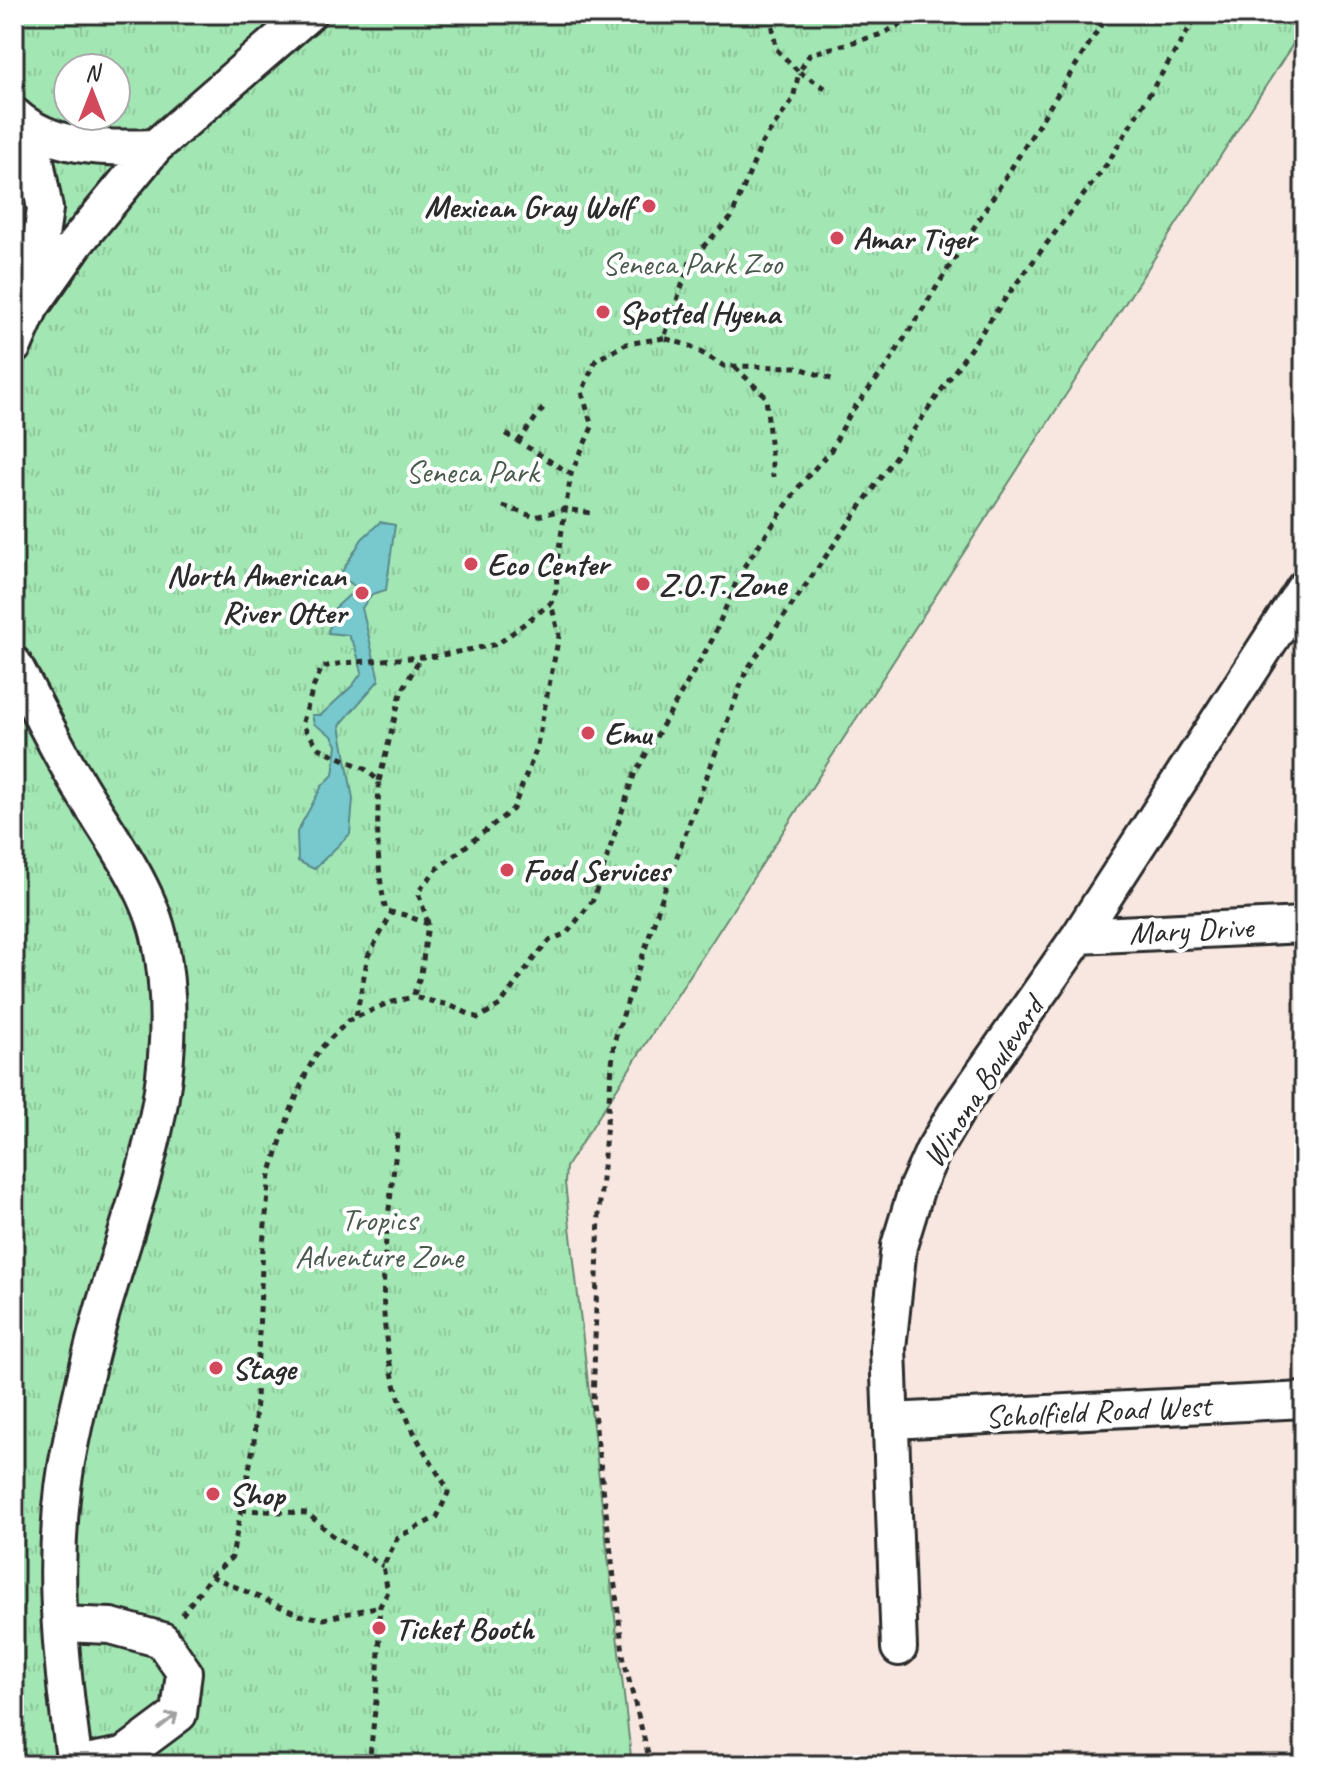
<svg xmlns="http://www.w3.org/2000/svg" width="1318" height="1779" font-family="Caveat,sans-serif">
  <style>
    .park { fill: url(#park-tufts); stroke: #66896f; stroke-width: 2; fill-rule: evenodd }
    .water { fill: #77c9cd; stroke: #598a8c; stroke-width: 2 }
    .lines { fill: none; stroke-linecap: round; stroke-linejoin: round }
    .minor-casing { stroke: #2b2b2b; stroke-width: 40 }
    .path { stroke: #2b2b2b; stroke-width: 5; stroke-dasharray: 6 6; stroke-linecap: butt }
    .minor { stroke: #fff; stroke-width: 34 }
    .oneway { stroke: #a0a0a0 }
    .poi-dot { fill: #d1495b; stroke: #fff; stroke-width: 3 }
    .labels { text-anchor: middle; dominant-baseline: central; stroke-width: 8; stroke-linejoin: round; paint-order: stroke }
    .poi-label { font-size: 32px; font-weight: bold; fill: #2b2b2b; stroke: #fff; text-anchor: start }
    .park-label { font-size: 32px; fill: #495a4d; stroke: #fff }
    .street-label { font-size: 32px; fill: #2b2b2b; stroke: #fff }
  </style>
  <defs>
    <pattern id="park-tufts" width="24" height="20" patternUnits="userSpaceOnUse" patternTransform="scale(2)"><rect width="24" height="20" fill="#a2e7b3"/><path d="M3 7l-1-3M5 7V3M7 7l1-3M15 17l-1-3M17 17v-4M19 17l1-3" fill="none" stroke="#8cc69a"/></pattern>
  </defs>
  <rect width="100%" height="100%" fill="#f7e7e0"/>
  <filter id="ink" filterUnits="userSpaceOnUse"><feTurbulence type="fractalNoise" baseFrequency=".0125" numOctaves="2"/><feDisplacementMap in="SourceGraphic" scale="16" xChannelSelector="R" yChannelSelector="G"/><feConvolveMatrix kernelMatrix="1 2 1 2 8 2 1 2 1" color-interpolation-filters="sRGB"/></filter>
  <g filter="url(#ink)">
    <path class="park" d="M 14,14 L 1304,14 L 1304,27 L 566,1167 L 565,1183 L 632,1765 L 14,1765 ZM 68,68 L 116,68 L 116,116 L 68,116 Z"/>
    <path class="water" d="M 380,522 L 395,525 L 386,590 L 372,594 L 362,608 L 379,680 L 340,725 L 353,799 L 350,834 L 314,869 L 298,861 L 297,832 L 322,786 L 333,775 L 337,745 L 332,736 L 314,724 L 312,715 L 321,715 L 353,685 L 362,672 L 355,647 L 348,635 L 328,633 L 334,609 L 357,588 L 340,575 L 362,539 Z"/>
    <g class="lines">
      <defs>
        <path id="minor" d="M 14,115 C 51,149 107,149 155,147 L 308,14
          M 30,129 L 45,209 L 32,299
          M 14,346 L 31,307 L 76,243 L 155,147
          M 14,664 C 36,705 56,747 80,787 C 107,832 150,888 160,941 C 187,1072 138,1189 102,1312 C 90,1354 80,1398 71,1441 C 48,1547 60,1659 75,1765
          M 1079,936 L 1304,925
          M 891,1421 L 1304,1400
          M 60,1624 L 111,1626 L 162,1640 L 184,1672 L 179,1714 L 124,1755 L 75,1764
          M 899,1648 L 888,1348 L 899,1246 L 917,1187 L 933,1151 L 958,1109 L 1079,936 L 1304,588"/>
      </defs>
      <use href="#minor" class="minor-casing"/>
      <path class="path" d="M 771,14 L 776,49 L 799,72 L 810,54 L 879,35 L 904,23 L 944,19 L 953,14
        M 825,88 L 799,72 L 793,99 L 762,143 L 731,218 L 691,259 L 664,338 L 690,346 L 724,366 L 797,367 L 837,381
        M 664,338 L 626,344 L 596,360 L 582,392 L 592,427 L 571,474 L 556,567 L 557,588 L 551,603 L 498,644 L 437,656 L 343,663 L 322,667 L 313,688 L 302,725 L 319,748 L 365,769 L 379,781 C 377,825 376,869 386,911 L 405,915 L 428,924 L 421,974 L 413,997 L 449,1005 L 478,1018 L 500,1005 L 534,958 L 550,940 L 567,933 L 593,900 L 634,775 L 712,640 L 741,571 L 801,484 L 831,450 L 851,412 L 887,366 L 1108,14
        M 735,367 L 766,397 L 773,477
        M 506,434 L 571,474
        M 518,442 L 543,408
        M 503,506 L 535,517 L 565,509 L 591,513
        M 379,781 L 401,693 L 420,658
        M 428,923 L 418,892 L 437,869 L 513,809 L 536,750 L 559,636 L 551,603
        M 356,1016 L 368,956 L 392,913
        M 241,1510 L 307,1513 L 332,1535 L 383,1566
        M 211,1576 L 299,1615 L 324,1619 L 380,1606
        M 182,1615 L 211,1576 L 232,1557 L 254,1443 L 263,1245 L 270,1175 L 289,1115 L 307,1071 L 319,1050 L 348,1021 L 388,1003 L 413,997
        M 379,1620 L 380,1606 L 388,1592 L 383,1566 L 398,1537 L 437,1517 L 448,1493 L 448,1489 C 428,1458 408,1427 397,1391 C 371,1307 389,1218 398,1133
        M 369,1765 L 376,1701 L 380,1635
        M 651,1765 L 624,1661 L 593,1404 L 599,1213 L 614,1042 L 667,883 L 746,671 L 1007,296 L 1107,164 L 1198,14"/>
      <use href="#minor" class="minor"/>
    </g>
    <defs><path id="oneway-shaft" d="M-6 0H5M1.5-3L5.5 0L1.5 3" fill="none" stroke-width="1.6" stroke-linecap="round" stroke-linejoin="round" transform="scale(2)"/></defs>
    <use class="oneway" href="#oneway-shaft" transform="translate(168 1721) rotate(-39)"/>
  </g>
  <g class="poi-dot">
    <circle cx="649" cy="206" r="8"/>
    <circle cx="837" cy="238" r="8"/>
    <circle cx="603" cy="312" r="8"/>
    <circle cx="471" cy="564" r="8"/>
    <circle cx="643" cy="584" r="8"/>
    <circle cx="362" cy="593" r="8"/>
    <circle cx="588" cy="733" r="8"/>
    <circle cx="507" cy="870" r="8"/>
    <circle cx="216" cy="1368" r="8"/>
    <circle cx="213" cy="1494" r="8"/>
    <circle cx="379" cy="1628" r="8"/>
  </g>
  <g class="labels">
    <g class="poi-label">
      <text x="633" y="206" text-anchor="end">Mexican Gray Wolf</text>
      <text x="853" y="238">Amar Tiger</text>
      <text x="619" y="312">Spotted Hyena</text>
      <text x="487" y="564">Eco Center</text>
      <text x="346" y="575" text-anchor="end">North American<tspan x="346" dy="37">River Otter</tspan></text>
      <text x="659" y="584">Z.O.T. Zone</text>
      <text x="604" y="733">Emu</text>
      <text x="523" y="870">Food Services</text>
      <text x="232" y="1368">Stage</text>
      <text x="229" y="1494">Shop</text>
      <text x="395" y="1628">Ticket Booth</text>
    </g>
    <g class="park-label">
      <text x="692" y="263">Seneca Park Zoo</text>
      <text x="472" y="471">Seneca Park</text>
      <text x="379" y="1219">Tropics<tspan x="379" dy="37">Adventure Zone</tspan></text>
    </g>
    <g class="street-label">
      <text transform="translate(1191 930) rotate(-3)">Mary Drive</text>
      <text transform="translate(983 1082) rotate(-57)">Winona Boulevard</text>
      <text transform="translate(1098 1411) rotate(-3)">Scholfield Road West</text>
    </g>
  </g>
  <rect width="1318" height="1779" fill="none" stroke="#fff" stroke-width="48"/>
  <rect x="24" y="24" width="1270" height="1731" fill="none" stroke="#2b2b2b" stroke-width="3" filter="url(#ink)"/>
  <g transform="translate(92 92)"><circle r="38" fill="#ffffff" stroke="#aaaaaa" stroke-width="2"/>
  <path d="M0-6L14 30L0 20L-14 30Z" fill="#d1495b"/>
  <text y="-12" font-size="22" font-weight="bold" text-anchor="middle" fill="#2b2b2b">N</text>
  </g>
</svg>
